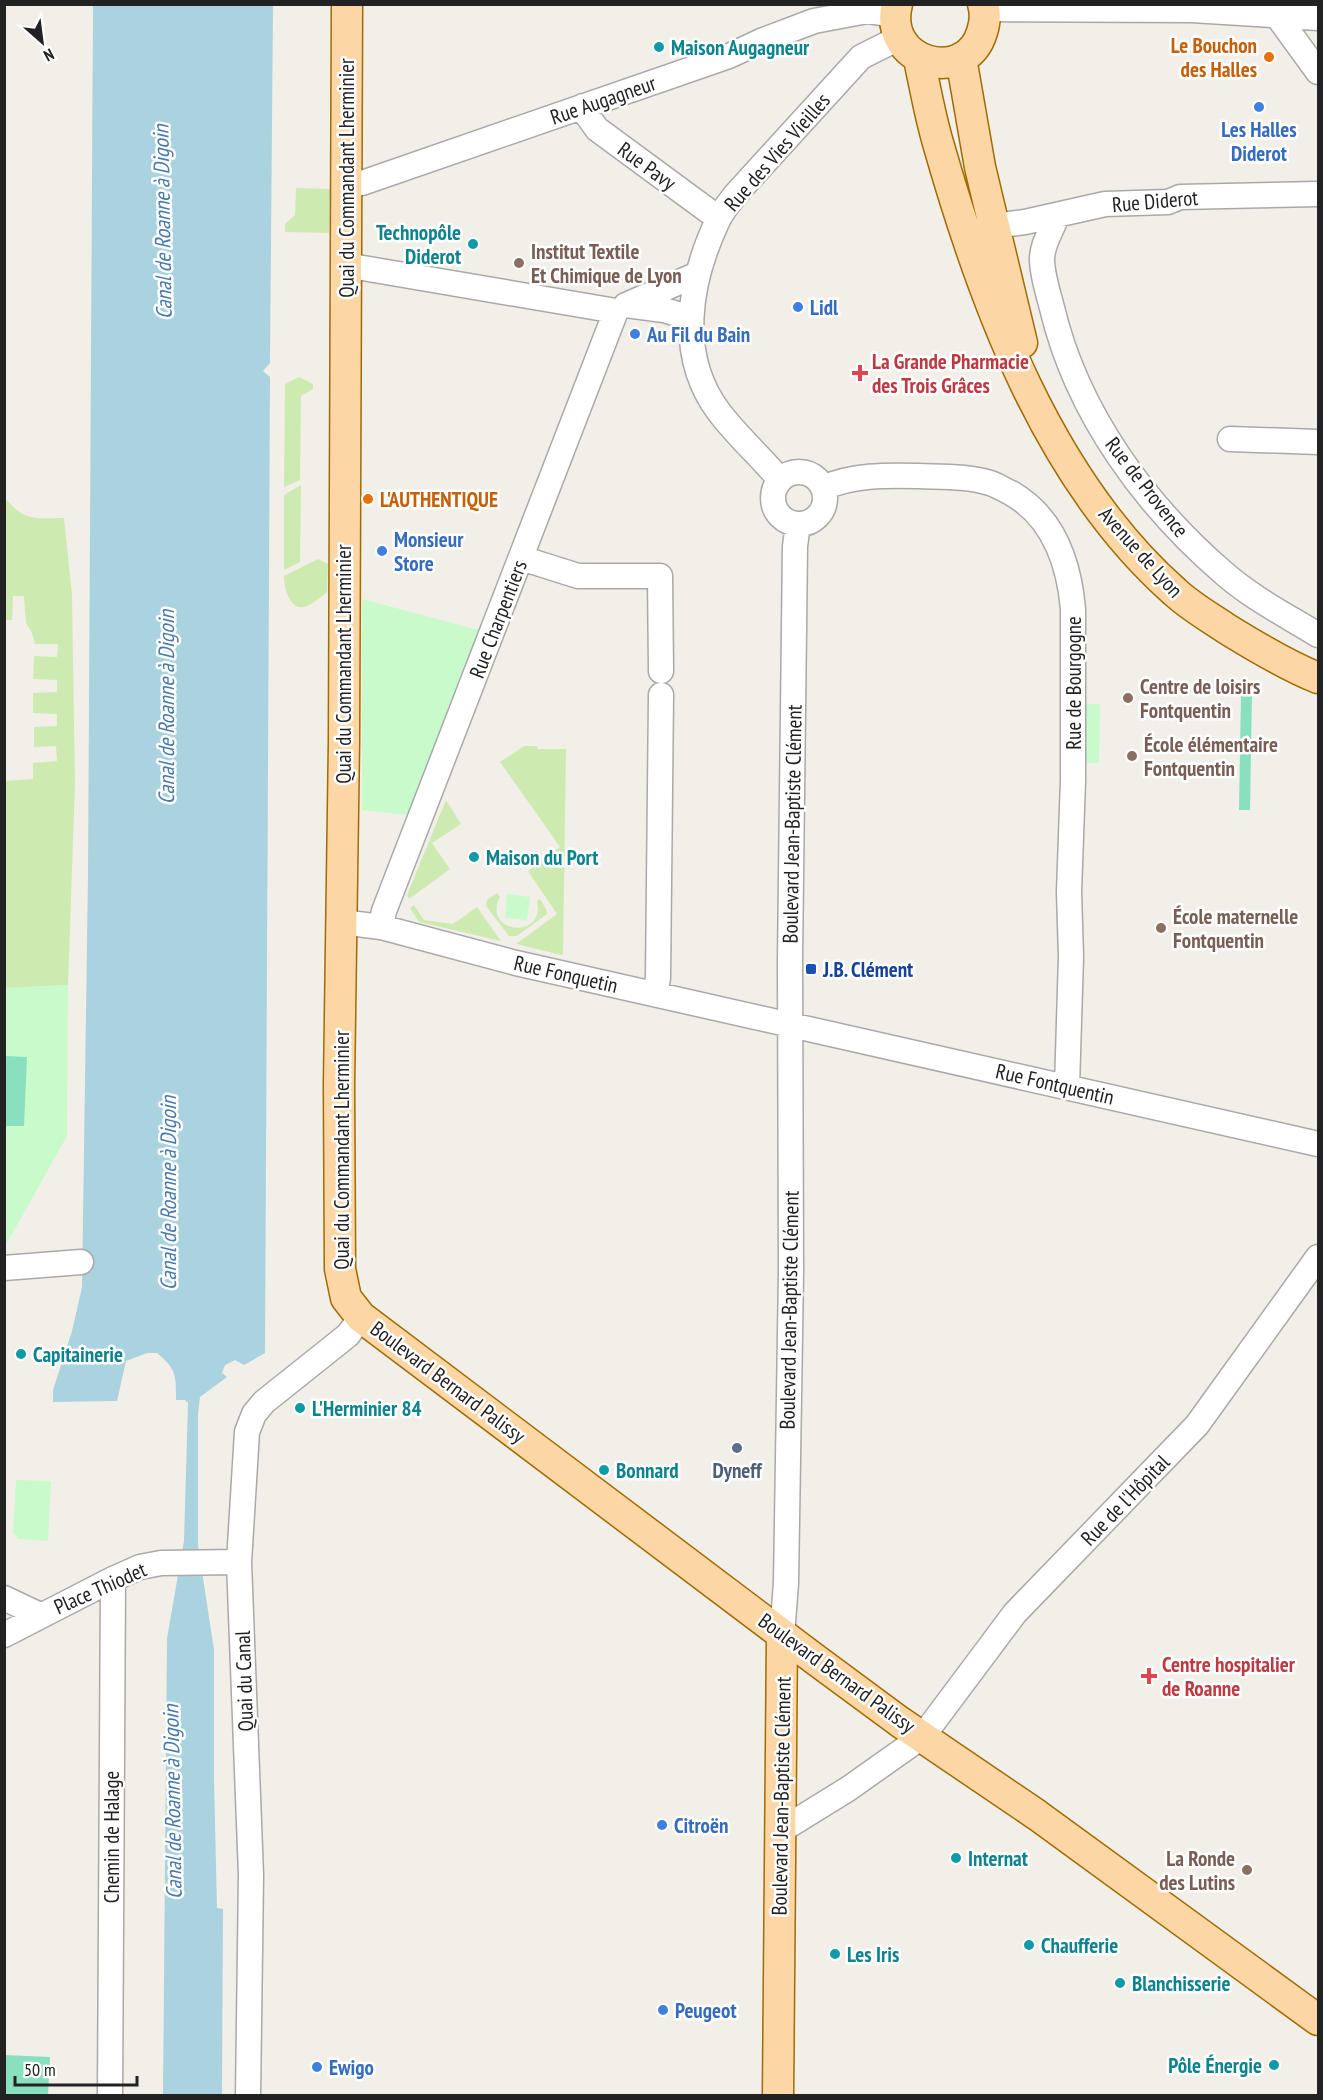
<svg xmlns="http://www.w3.org/2000/svg" width="1323" height="2100" font-family="'PT Sans Narrow',sans-serif">
  <style>
    .grass { fill: #cdebb0 }
    .park { fill: #c8facc }
    .pitch { fill: #88e0be }
    .water { fill: #aad3df }
    .lines { fill: none; stroke-linecap: round; stroke-linejoin: round }
    .minor-casing { stroke: #a9a9a9; stroke-width: 27 }
    .major-casing { stroke: #a06b00; stroke-width: 33 }
    .minor { stroke: #fff; stroke-width: 24 }
    .major { stroke: #fcd6a4; stroke-width: 30 }
    .culture-dot { fill: #0f9aa8; stroke: #fff; stroke-width: 2 }
    .food-dot { fill: #e8710a; stroke: #fff; stroke-width: 2 }
    .shop-dot { fill: #3f7fe0; stroke: #fff; stroke-width: 2 }
    .education-dot { fill: #8d6e63; stroke: #fff; stroke-width: 2 }
    .health-dot { fill: #e0444e; stroke: #fff; stroke-width: 2 }
    .transit-dot { fill: #1a4fb4; stroke: #fff; stroke-width: 2 }
    .service-dot { fill: #5c6f8a; stroke: #fff; stroke-width: 2 }
    .labels { text-anchor: middle; dominant-baseline: central; stroke-width: 5; stroke-linejoin: round; paint-order: stroke }
    .food-label { font-size: 21px; font-weight: bold; fill: #c56008; stroke: #fff; text-anchor: end }
    .culture-label { font-size: 21px; font-weight: bold; fill: #0d838f; stroke: #fff; text-anchor: start }
    .street-label { font-size: 21px; fill: #222; stroke: #fff }
    .shop-label { font-size: 21px; font-weight: bold; fill: #366cbe; stroke: #fff; text-anchor: start }
    .education-label { font-size: 21px; font-weight: bold; fill: #785e54; stroke: #fff; text-anchor: start }
    .health-label { font-size: 21px; font-weight: bold; fill: #be3a42; stroke: #fff; text-anchor: start }
    .transit-label { font-size: 21px; font-weight: bold; fill: #164399; stroke: #fff; text-anchor: start }
    .service-label { font-size: 21px; font-weight: bold; fill: #4e5e75; stroke: #fff }
    .water-label { font-size: 22px; font-style: italic; fill: #4a7aab; stroke: #fff }
  </style>
  <rect width="100%" height="100%" fill="#f2efe9"/>
  <path class="grass" d="M 296,188 L 330,189 L 329,233 L 285,232 L 285,224 L 295,215 Z
    M 299,377 L 313,384 L 313,389 L 301,396 L 300,480 L 284,487 L 285,384 Z
    M 301,485 L 300,562 L 284,570 L 284,495 Z
    M 5,498 C 25,522 34,518 64,518 L 72,595 L 75,783 L 68,985 L 5,988 L 5,781 L 33,779 L 33,763 L 57,761 L 56,746 L 34,747 L 34,727 L 57,726 L 57,714 L 33,713 L 33,693 L 57,692 L 57,680 L 33,679 L 34,656 L 57,657 L 58,644 L 35,644 L 32,633 L 26,623 L 24,596 L 13,596 L 12,620 L 5,620 Z
    M 318,559 L 328,564 L 327,592 C 321,597 314,603 307,606 C 290,613 284,588 284,576 Z
    M 524,746 L 537,746 L 538,749 L 566,749 L 563,954 L 561,955 L 516,944 L 557,914 L 528,871 L 560,847 L 500,762 Z
    M 446,800 L 461,824 L 432,843 L 450,869 L 409,899 L 407,895 Z
    M 497,893 L 500,897 C 481,933 546,941 537,901 L 540,899 L 546,909 L 547,914 L 517,936 L 509,936 L 486,906 L 487,900 Z
    M 414,905 L 424,920 L 453,924 L 477,907 L 501,941 L 419,922 L 410,908 Z"/>
  <path class="park" d="M 362,599 L 482,631 L 408,815 L 362,810 Z
    M 1086,704 L 1100,704 L 1099,763 L 1086,763 Z
    M 507,894 L 530,897 L 527,920 L 505,918 Z
    M 68,985 L 67,1136 L 7,1243 L 5,1243 L 5,988 Z
    M 16,1480 L 51,1481 L 48,1541 L 18,1539 L 13,1532 Z"/>
  <path class="pitch" d="M 1241,692 L 1252,692 L 1250,810 L 1239,810 Z
    M 5,1056 L 27,1057 L 24,1126 L 5,1126 Z
    M 5,2055 L 50,2057 L 48,2095 L 5,2095 Z"/>
  <path class="water" d="M 93,5 L 273,5 L 270,363 L 263,371 L 270,377 L 265,1353 L 244,1365 L 235,1360 L 225,1365 L 222,1373 L 227,1377 L 200,1397 L 198,1414 L 198,1545 L 214,1650 L 214,1780 L 217,1908 L 223,1909 L 222,2095 L 163,2095 L 167,1638 L 184,1541 L 188,1403 L 185,1400 L 176,1400 C 176,1375 177,1370 157,1353 L 147,1353 L 126,1361 L 117,1401 L 53,1402 L 53,1390 L 72,1331 L 82,1287 L 88,874 Z"/>
  <g class="lines">
    <defs>
      <path id="minor" d="M 1270,6 L 1318,72
        M 984,9 L 1192,10 L 1318,18
        M 583,106 L 587,115 L 597,129 L 718,218
        M 346,183 L 362,183 L 729,56 L 761,41 L 814,21 L 867,11 L 894,15
        M 1057,216 C 1052,230 1042,244 1042,259 C 1042,275 1048,292 1052,308 C 1077,413 1145,506 1226,575 C 1254,599 1287,616 1318,635
        M 994,226 L 1025,222 L 1105,204 L 1168,202 L 1180,197 L 1318,194
        M 345,265 L 616,311
        M 691,318 L 664,310 L 626,305 L 698,274
        M 1230,439 L 1318,442
        M773 498a26 26 0 1 1 52 0a26 26 0 1 1-52 0Z
        M 780,480 C 761,457 737,436 719,412 C 676,355 689,281 718,220 C 722,211 730,202 736,194 L 861,57 L 899,38
        M 823,488 C 852,475 886,475 918,476 C 942,477 967,476 990,483 C 997,485 1004,490 1011,493 C 1053,517 1069,563 1073,609 L 1073,780 L 1069,892 L 1071,957 L 1067,1086
        M 521,558 L 578,576 L 660,576 L 661,671
        M 342,922 L 381,927 L 516,963 L 1318,1144
        M 381,927 L 384,911 L 616,311
        M 655,994 L 658,978 L 661,695
        M 4,1268 L 81,1262
        M 4,1598 L 40,1615
        M 4,1635 L 113,1579 L 140,1567 L 161,1563 L 239,1562
        M 782,1635 L 786,1583 L 791,1272 L 790,960 L 795,546 L 798,524
        M 780,1831 L 848,1789 L 923,1736 L 1015,1613 L 1197,1425 L 1318,1257
        M 110,2096 L 113,1579
        M 248,2096 L 251,1875 L 239,1562 L 247,1432 L 254,1414 L 264,1402 L 348,1335 L 361,1317"/>
      <path id="major" d="M 347,4 L 344,741 L 339,1085 L 340,1269 L 346,1298 L 361,1317 L 816,1660 L 900,1722 L 1037,1815 L 1318,2020
        M 897,4 C 882,64 966,86 982,32 C 985,23 986,14 983,4
        M 961,58 L 980,167 L 1022,343
        M 919,59 C 925,87 930,116 938,143 C 983,301 1048,480 1175,592 C 1190,606 1209,617 1227,629 C 1256,647 1286,665 1318,678
        M 778,2096 L 782,1635"/>
    </defs>
    <use href="#minor" class="minor-casing"/>
    <use href="#major" class="major-casing"/>
    <use href="#minor" class="minor"/>
    <use href="#major" class="major"/>
  </g>
  <g class="culture-dot">
    <circle cx="659" cy="47" r="6"/>
    <circle cx="473" cy="244" r="6"/>
    <circle cx="474" cy="857" r="6"/>
    <circle cx="21" cy="1354" r="6"/>
    <circle cx="300" cy="1408" r="6"/>
    <circle cx="604" cy="1470" r="6"/>
    <circle cx="956" cy="1858" r="6"/>
    <circle cx="1029" cy="1945" r="6"/>
    <circle cx="835" cy="1954" r="6"/>
    <circle cx="1120" cy="1983" r="6"/>
    <circle cx="1274" cy="2065" r="6"/>
  </g>
  <g class="food-dot">
    <circle cx="1269" cy="57" r="6"/>
    <circle cx="368" cy="499" r="6"/>
  </g>
  <g class="shop-dot">
    <circle cx="1259" cy="107" r="6"/>
    <circle cx="798" cy="307" r="6"/>
    <circle cx="635" cy="334" r="6"/>
    <circle cx="382" cy="551" r="6"/>
    <circle cx="662" cy="1825" r="6"/>
    <circle cx="663" cy="2010" r="6"/>
    <circle cx="317" cy="2067" r="6"/>
  </g>
  <g class="education-dot">
    <circle cx="519" cy="263" r="6"/>
    <circle cx="1128" cy="698" r="6"/>
    <circle cx="1132" cy="756" r="6"/>
    <circle cx="1161" cy="928" r="6"/>
    <circle cx="1247" cy="1870" r="6"/>
  </g>
  <g class="health-dot">
    <path d="M857 364h6v6h6v6h-6v6h-6v-6h-6v-6h6z"/>
    <path d="M1146 1667h6v6h6v6h-6v6h-6v-6h-6v-6h6z"/>
  </g>
  <rect class="transit-dot" x="805" y="963" width="12" height="12" rx="3"/>
  <circle class="service-dot" cx="737" cy="1448" r="6"/>
  <g class="labels">
    <g class="food-label">
      <text x="1257" y="45">Le Bouchon<tspan x="1257" dy="24">des Halles</tspan></text>
      <text x="380" y="499" text-anchor="start">L'AUTHENTIQUE</text>
    </g>
    <g class="culture-label">
      <text x="671" y="47">Maison Augagneur</text>
      <text x="461" y="232" text-anchor="end">Technopôle<tspan x="461" dy="24">Diderot</tspan></text>
      <text x="486" y="857">Maison du Port</text>
      <text x="33" y="1354">Capitainerie</text>
      <text x="312" y="1408">L'Herminier 84</text>
      <text x="616" y="1470">Bonnard</text>
      <text x="968" y="1858">Internat</text>
      <text x="1041" y="1945">Chaufferie</text>
      <text x="847" y="1954">Les Iris</text>
      <text x="1132" y="1983">Blanchisserie</text>
      <text x="1262" y="2065" text-anchor="end">Pôle Énergie</text>
    </g>
    <g class="street-label">
      <text transform="translate(603 100) rotate(-19)">Rue Augagneur</text>
      <text transform="translate(777 152) rotate(-49)">Rue des Vies Vieilles</text>
      <text transform="translate(647 166) rotate(36)">Rue Pavy</text>
      <text transform="translate(346 178) rotate(-90)">Quai du Commandant Lherminier</text>
      <text transform="translate(1155 201) rotate(-5)">Rue Diderot</text>
      <text transform="translate(1147 487) rotate(52)">Rue de Provence</text>
      <text transform="translate(1141 552) rotate(48)">Avenue de Lyon</text>
      <text transform="translate(498 619) rotate(-69)">Rue Charpentiers</text>
      <text transform="translate(343 664) rotate(-90)">Quai du Commandant Lherminier</text>
      <text transform="translate(1073 683) rotate(-90)">Rue de Bourgogne</text>
      <text transform="translate(792 824) rotate(-89)">Boulevard Jean-Baptiste Clément</text>
      <text transform="translate(566 974) rotate(13)">Rue Fonquetin</text>
      <text transform="translate(1055 1084) rotate(13)">Rue Fontquentin</text>
      <text transform="translate(341 1150) rotate(-90)">Quai du Commandant Lherminier</text>
      <text transform="translate(789 1310) rotate(-89)">Boulevard Jean-Baptiste Clément</text>
      <text transform="translate(448 1382) rotate(37)">Boulevard Bernard Palissy</text>
      <text transform="translate(1125 1500) rotate(-46)">Rue de l'Hôpital</text>
      <text transform="translate(100 1588) rotate(-24)">Place Thiodet</text>
      <text transform="translate(837 1673) rotate(36)">Boulevard Bernard Palissy</text>
      <text transform="translate(244 1681) rotate(-92)">Quai du Canal</text>
      <text transform="translate(781 1796) rotate(-89)">Boulevard Jean-Baptiste Clément</text>
      <text transform="translate(111 1837) rotate(-90)">Chemin de Halage</text>
    </g>
    <g class="shop-label">
      <text x="1259" y="129" text-anchor="middle">Les Halles<tspan x="1259" dy="24">Diderot</tspan></text>
      <text x="810" y="307">Lidl</text>
      <text x="647" y="334">Au Fil du Bain</text>
      <text x="394" y="539">Monsieur<tspan x="394" dy="24">Store</tspan></text>
      <text x="674" y="1825">Citroën</text>
      <text x="675" y="2010">Peugeot</text>
      <text x="329" y="2067">Ewigo</text>
    </g>
    <g class="education-label">
      <text x="531" y="251">Institut Textile<tspan x="531" dy="24">Et Chimique de Lyon</tspan></text>
      <text x="1140" y="686">Centre de loisirs<tspan x="1140" dy="24">Fontquentin</tspan></text>
      <text x="1144" y="744">École élémentaire<tspan x="1144" dy="24">Fontquentin</tspan></text>
      <text x="1173" y="916">École maternelle<tspan x="1173" dy="24">Fontquentin</tspan></text>
      <text x="1235" y="1858" text-anchor="end">La Ronde<tspan x="1235" dy="24">des Lutins</tspan></text>
    </g>
    <g class="health-label">
      <text x="872" y="361">La Grande Pharmacie<tspan x="872" dy="24">des Trois Grâces</tspan></text>
      <text x="1162" y="1664">Centre hospitalier<tspan x="1162" dy="24">de Roanne</tspan></text>
    </g>
    <g class="transit-label">
      <text x="823" y="969">J.B. Clément</text>
    </g>
    <g class="service-label">
      <text x="737" y="1470">Dyneff</text>
    </g>
    <g class="water-label">
      <text transform="translate(162 222) rotate(-91)">Canal de Roanne à Digoin</text>
      <text transform="translate(166 707) rotate(-90)">Canal de Roanne à Digoin</text>
      <text transform="translate(168 1193) rotate(-90)">Canal de Roanne à Digoin</text>
      <text transform="translate(172 1802) rotate(-91)">Canal de Roanne à Digoin</text>
    </g>
  </g>
  <rect width="1323" height="2100" fill="none" stroke="#222222" stroke-width="12"/>
  <g transform="translate(42 42) rotate(152)" stroke="#ffffff" stroke-width="4.5" paint-order="stroke">
  <path d="M0-4.5L10 22L0 15L-10 22Z" fill="#222222"/>
  <text y="-9" font-size="16" font-weight="bold" text-anchor="middle" fill="#222222">N</text>
  </g>
  <path d="M15 2076v9h122v-9" fill="none" stroke="#222222" stroke-width="3"/>
  <text x="24" y="2076" font-size="18" fill="#222222" stroke="#ffffff" stroke-width="4.5" paint-order="stroke">50 m</text>
</svg>
